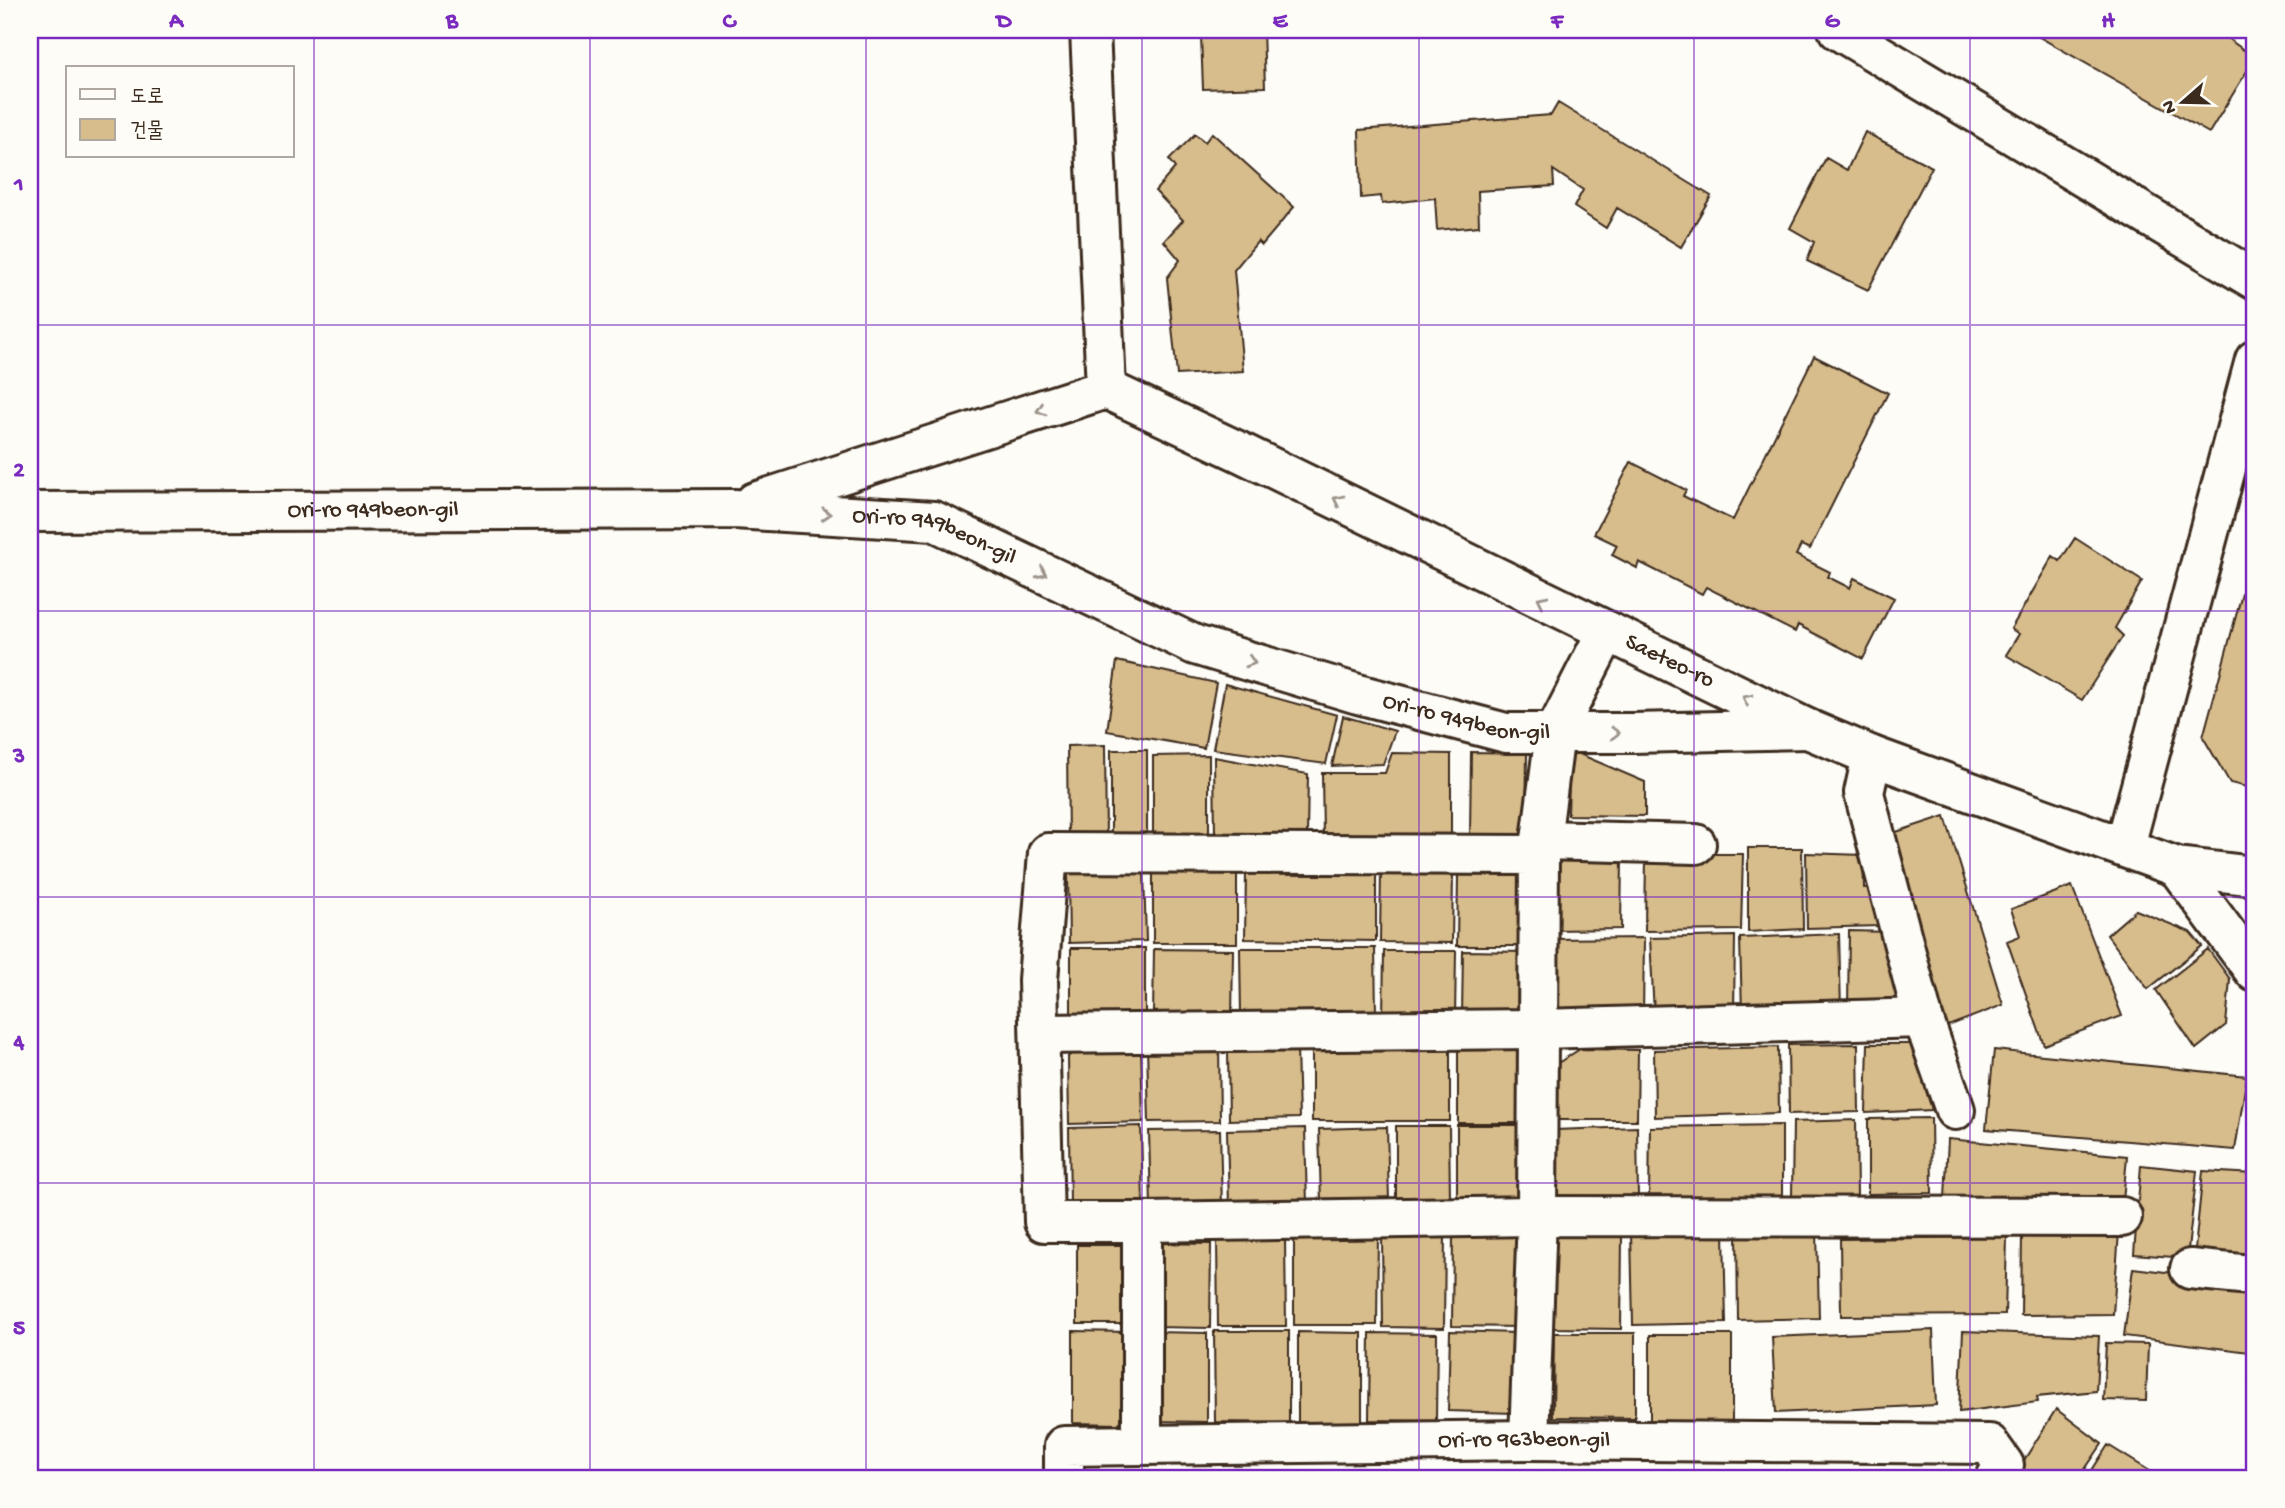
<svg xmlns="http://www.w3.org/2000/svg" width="2285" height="1508" font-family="'Gochi Hand','Poor Story',sans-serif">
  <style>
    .building { fill: #d7bc8c; stroke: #3b2a1e; stroke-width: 2 }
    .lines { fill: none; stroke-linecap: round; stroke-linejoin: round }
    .minor-casing { stroke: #3b2a1e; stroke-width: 44 }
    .minor { stroke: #fdfcf7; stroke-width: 38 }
    .oneway { stroke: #9c938a }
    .grid { fill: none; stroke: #7b2cbf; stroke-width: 2; stroke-opacity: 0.55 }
    .labels { text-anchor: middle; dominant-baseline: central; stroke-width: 5; stroke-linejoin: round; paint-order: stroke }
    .street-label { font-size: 23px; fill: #3b2a1e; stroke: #fdfcf7 }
    .neatline { fill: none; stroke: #7b2cbf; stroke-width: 2.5 }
    .grid-label { font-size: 23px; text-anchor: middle; font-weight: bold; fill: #7b2cbf }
  </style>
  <rect width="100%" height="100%" fill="#fdfcf7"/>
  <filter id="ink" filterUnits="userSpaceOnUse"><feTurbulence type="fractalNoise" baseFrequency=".0143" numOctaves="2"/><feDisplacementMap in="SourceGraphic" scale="14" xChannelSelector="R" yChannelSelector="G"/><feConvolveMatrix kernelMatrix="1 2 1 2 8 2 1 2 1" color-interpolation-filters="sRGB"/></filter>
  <g filter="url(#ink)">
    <path class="building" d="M 1158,30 L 1263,30 L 1265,87 L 1203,89 L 1201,36 L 1159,37 Z
      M 2027,30 L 2222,30 L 2220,33 L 2255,58 L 2209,133 Z
      M 1558,103 L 1711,196 L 1681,247 L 1617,208 L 1606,228 L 1574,207 L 1583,190 L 1553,170 L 1554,186 L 1478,191 L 1479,226 L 1437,230 L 1435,198 L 1382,204 L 1381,196 L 1361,198 L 1359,130 L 1551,115 Z
      M 1865,132 L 1932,167 L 1868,290 L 1807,261 L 1814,242 L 1790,228 L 1826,158 L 1847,170 Z
      M 1212,133 L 1294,207 L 1262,245 L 1258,241 L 1234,270 L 1243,371 L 1177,375 L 1167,278 L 1180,260 L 1164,241 L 1183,220 L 1155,191 L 1175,168 L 1169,160 L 1195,134 L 1205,142 Z
      M 1814,356 L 1888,393 L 1810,549 L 1801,545 L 1796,555 L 1830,572 L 1828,577 L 1850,588 L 1854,578 L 1894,598 L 1863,659 L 1798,625 L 1795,632 L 1706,587 L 1702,594 L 1639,562 L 1637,568 L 1612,555 L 1617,545 L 1594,534 L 1631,462 L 1686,490 L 1683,496 L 1733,520 Z
      M 2075,538 L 2142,581 L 2115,628 L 2123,636 L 2082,700 L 2006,655 L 2019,634 L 2011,629 L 2053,556 L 2060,561 Z
      M 2255,546 L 2255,789 L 2230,783 L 2203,737 Z
      M 1117,661 L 1216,683 L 1204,748 L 1107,731 Z
      M 1225,684 L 1337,715 L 1326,764 L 1213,749 Z
      M 1343,716 L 1395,731 L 1383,764 L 1332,766 Z
      M 1105,745 L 1106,841 L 1068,841 L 1067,746 Z
      M 1111,750 L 1147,750 L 1147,840 L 1111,840 Z
      M 1570,750 L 1645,782 L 1645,816 L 1568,815 Z
      M 1471,752 L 1527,753 L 1526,837 L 1470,836 Z
      M 1392,753 L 1451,754 L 1451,836 L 1323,836 L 1322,773 L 1385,773 Z
      M 1209,755 L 1209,840 L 1153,840 L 1153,756 Z
      M 1214,757 L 1308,774 L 1307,836 L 1215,836 Z
      M 1945,816 L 2003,1005 L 1943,1028 L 1884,836 Z
      M 1748,848 L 1802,848 L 1803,929 L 1748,932 Z
      M 1806,853 L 1863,855 L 1864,888 L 1878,887 L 1879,926 L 1807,928 Z
      M 1646,854 L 1743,854 L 1741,930 L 1645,931 Z
      M 1552,858 L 1622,858 L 1621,929 L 1552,930 Z
      M 1381,870 L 1453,871 L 1452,943 L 1380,942 Z
      M 1144,871 L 1146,941 L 1069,943 L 1068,873 Z
      M 1153,871 L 1237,871 L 1237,943 L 1153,943 Z
      M 1246,872 L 1376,874 L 1376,941 L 1245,939 Z
      M 1458,875 L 1519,876 L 1530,886 L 1529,946 L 1457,946 Z
      M 2072,886 L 2122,1016 L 2044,1045 L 2007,941 L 2020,936 L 2011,909 Z
      M 2136,910 L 2190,932 L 2202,946 L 2148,989 L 2107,935 Z
      M 1849,931 L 1891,932 L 1907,1000 L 1848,1008 Z
      M 1839,934 L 1841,1010 L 1742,1013 L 1740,938 Z
      M 1735,936 L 1734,1012 L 1654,1014 L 1650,938 Z
      M 1644,938 L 1643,1017 L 1566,1020 L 1552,1005 L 1551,939 Z
      M 1071,948 L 1145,948 L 1145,1020 L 1071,1020 Z
      M 1240,948 L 1375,948 L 1376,1015 L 1241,1015 Z
      M 1154,949 L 1233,950 L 1232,1018 L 1153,1017 Z
      M 2208,949 L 2230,979 L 2226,1025 L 2196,1049 L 2156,990 Z
      M 1384,951 L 1456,951 L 1455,1018 L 1383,1017 Z
      M 1463,951 L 1524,952 L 1523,1019 L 1462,1018 Z
      M 1219,1044 L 1220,1121 L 1149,1122 L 1147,1046 Z
      M 1458,1044 L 1514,1044 L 1522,1056 L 1522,1123 L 1458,1123 Z
      M 1858,1044 L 1859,1112 L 1789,1114 L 1788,1045 Z
      M 1868,1044 L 1912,1044 L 1932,1110 L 1866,1113 Z
      M 1141,1047 L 1143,1122 L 1069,1124 L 1068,1057 L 1076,1049 Z
      M 1778,1047 L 1779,1113 L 1655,1117 L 1654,1050 Z
      M 1297,1048 L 1299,1118 L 1229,1120 L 1228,1051 Z
      M 1312,1049 L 1450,1050 L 1450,1121 L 1312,1121 Z
      M 1580,1049 L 1638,1050 L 1637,1120 L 1558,1120 L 1558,1063 Z
      M 1994,1050 L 2247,1076 L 2235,1150 L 1986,1129 Z
      M 1931,1118 L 1932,1193 L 1868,1194 L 1868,1119 Z
      M 1856,1120 L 1857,1196 L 1792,1197 L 1793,1122 Z
      M 1457,1125 L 1520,1125 L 1520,1200 L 1457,1200 Z
      M 1782,1125 L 1782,1196 L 1649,1198 L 1650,1127 Z
      M 1141,1126 L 1143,1205 L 1070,1207 L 1069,1128 Z
      M 1396,1126 L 1449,1126 L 1450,1200 L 1396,1200 Z
      M 1387,1127 L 1389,1201 L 1321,1203 L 1319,1129 Z
      M 1637,1127 L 1638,1198 L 1553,1200 L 1555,1130 Z
      M 1305,1128 L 1307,1205 L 1229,1206 L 1227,1130 Z
      M 1220,1130 L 1222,1206 L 1151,1207 L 1149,1131 Z
      M 1948,1139 L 2127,1156 L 2123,1201 L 1945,1198 Z
      M 2141,1165 L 2197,1171 L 2187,1258 L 2134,1254 Z
      M 2203,1171 L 2255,1174 L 2255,1251 L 2231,1263 L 2194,1259 Z
      M 1724,1230 L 1726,1323 L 1633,1325 L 1631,1232 Z
      M 1817,1230 L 1819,1318 L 1738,1320 L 1737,1232 Z
      M 2022,1232 L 2119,1232 L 2113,1314 L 2021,1315 Z
      M 1294,1233 L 1378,1233 L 1377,1325 L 1294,1325 Z
      M 1382,1233 L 1445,1234 L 1444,1328 L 1383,1327 Z
      M 1453,1235 L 1521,1235 L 1520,1327 L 1452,1326 Z
      M 1553,1235 L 1622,1236 L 1621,1329 L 1553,1328 Z
      M 2007,1237 L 2005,1315 L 1841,1316 L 1840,1239 Z
      M 1217,1238 L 1285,1238 L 1286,1326 L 1218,1326 Z
      M 1155,1243 L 1211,1244 L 1210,1328 L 1153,1327 Z
      M 1077,1245 L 1129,1245 L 1131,1324 L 1077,1324 Z
      M 2133,1268 L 2255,1283 L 2255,1306 L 2249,1352 L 2124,1336 Z
      M 1933,1330 L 1936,1405 L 1776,1413 L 1772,1337 Z
      M 1073,1331 L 1130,1332 L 1130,1412 L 1118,1424 L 1073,1423 Z
      M 1214,1331 L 1289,1331 L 1289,1423 L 1215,1422 Z
      M 1450,1331 L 1516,1333 L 1514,1413 L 1448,1411 Z
      M 1963,1331 L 2099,1336 L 2096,1391 L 2037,1397 L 2038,1402 L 1959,1412 Z
      M 1153,1332 L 1207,1333 L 1207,1422 L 1152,1421 Z
      M 1298,1332 L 1362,1333 L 1362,1422 L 1298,1422 Z
      M 1370,1333 L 1437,1334 L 1436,1421 L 1369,1420 Z
      M 1554,1333 L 1635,1333 L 1635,1418 L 1553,1417 Z
      M 1650,1335 L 1732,1335 L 1732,1423 L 1650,1423 Z
      M 2106,1343 L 2148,1344 L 2146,1401 L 2103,1400 Z
      M 2255,1384 L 2255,1430 L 2249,1385 Z
      M 2056,1409 L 2102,1444 L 2079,1478 L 2013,1478 Z
      M 2108,1445 L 2161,1478 L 2087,1478 Z
      M 1656,1472 L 1761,1472 L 1761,1478 L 1656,1478 Z
      M 1127,1473 L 1225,1473 L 1225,1478 L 1127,1478 Z"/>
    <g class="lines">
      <defs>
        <g id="minor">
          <path d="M 1090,30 L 1106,389"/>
          <path d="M 1838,30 L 2255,280"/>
          <path id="s1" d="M 1106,389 L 1242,453 L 1808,729 L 1872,756 L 2177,867 L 2255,876"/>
          <path d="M 755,502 L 1106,389"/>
          <path id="s2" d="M 30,512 L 734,509 L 934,521 L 1195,645 L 1358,694 L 1506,733 L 1632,733 L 1808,729"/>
          <path d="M 1872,756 L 1864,793 L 1923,1018"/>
          <path d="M 1541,840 L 1696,844"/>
          <path d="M 2125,846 L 2255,360"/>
          <path d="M 1539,855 L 1555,733 L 1607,631"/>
          <path d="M 2177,867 L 2255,972"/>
          <path d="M 1040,1034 L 1540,1029 L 1923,1018 L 1955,1110"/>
          <path d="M 2190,1269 L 2251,1275 L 2255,1272"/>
          <path d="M 1529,1440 L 1537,1216 L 2122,1217"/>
          <path d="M 1142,1444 L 1142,1222 L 1044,1222 L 1038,980 L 1048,853 L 1539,855 L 1537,1216 L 1142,1222"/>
          <path id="s3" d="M 1064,1478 L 1064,1446 L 1529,1440 L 1989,1444 L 2004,1465 L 1996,1478"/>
        </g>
      </defs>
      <use href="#minor" class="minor-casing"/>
      <use href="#minor" class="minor"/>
    </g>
    <defs><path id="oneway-chevron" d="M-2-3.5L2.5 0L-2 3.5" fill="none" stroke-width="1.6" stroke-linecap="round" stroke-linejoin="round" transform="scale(1.75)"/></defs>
    <g class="oneway">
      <use href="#oneway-chevron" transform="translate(1041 410) rotate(162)"/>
      <use href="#oneway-chevron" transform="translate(1338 500) rotate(-154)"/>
      <use href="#oneway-chevron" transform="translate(826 514) rotate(3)"/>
      <use href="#oneway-chevron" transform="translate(1042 573) rotate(26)"/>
      <use href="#oneway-chevron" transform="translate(1542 600) rotate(-154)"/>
      <use href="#oneway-chevron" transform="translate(1251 662) rotate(17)"/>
      <use href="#oneway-chevron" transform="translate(1747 699) rotate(-154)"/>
      <use href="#oneway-chevron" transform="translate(1615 733)"/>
    </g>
  </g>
  <path class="grid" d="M 314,30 L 314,1478M 590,30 L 590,1478M 866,30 L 866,1478M 1142,30 L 1142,1478M 1419,30 L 1419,1478M 1694,30 L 1694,1478M 1970,30 L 1970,1478M 30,325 L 2255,325M 30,611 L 2255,611M 30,897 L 2255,897M 30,1183 L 2255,1183"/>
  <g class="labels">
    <g class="street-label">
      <text stroke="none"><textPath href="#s2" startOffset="343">Ori-ro 949beon-gil</textPath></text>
      <text stroke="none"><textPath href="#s2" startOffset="908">Ori-ro 949beon-gil</textPath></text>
      <text stroke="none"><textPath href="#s1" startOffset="626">Saeteo-ro</textPath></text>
      <text stroke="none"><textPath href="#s2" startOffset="1475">Ori-ro 949beon-gil</textPath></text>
      <text stroke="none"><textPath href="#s3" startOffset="492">Ori-ro 963beon-gil</textPath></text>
    </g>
  </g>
  <rect width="2285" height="1508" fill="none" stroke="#fdfcf7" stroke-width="77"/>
  <rect x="66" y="66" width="228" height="91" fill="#fdfcf7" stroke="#afa8a0" stroke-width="2"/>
  <rect x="80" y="89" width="35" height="10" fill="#fdfcf7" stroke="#afa8a0" stroke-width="2"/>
  <text x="130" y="102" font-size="21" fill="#3b2a1e">도로</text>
  <rect x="80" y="119" width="35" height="21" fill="#d7bc8c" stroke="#afa8a0" stroke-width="2"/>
  <text x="130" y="136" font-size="21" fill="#3b2a1e">건물</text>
  <g transform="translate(2183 102) rotate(250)" stroke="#fdfcf7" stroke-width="5" paint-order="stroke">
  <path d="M0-5L12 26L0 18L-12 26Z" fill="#3b2a1e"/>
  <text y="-10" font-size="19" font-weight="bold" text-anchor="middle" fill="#3b2a1e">N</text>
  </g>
  <rect x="38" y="38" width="2208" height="1432" class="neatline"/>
  <g class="grid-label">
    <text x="176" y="27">A</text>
    <text x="452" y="27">B</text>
    <text x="729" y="27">C</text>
    <text x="1004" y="27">D</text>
    <text x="1280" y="27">E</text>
    <text x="1557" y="27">F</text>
    <text x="1832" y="27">G</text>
    <text x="2108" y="27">H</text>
    <text x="19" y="190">1</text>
    <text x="19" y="476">2</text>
    <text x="19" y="762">3</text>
    <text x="19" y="1048">4</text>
    <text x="19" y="1334">5</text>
  </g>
</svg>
